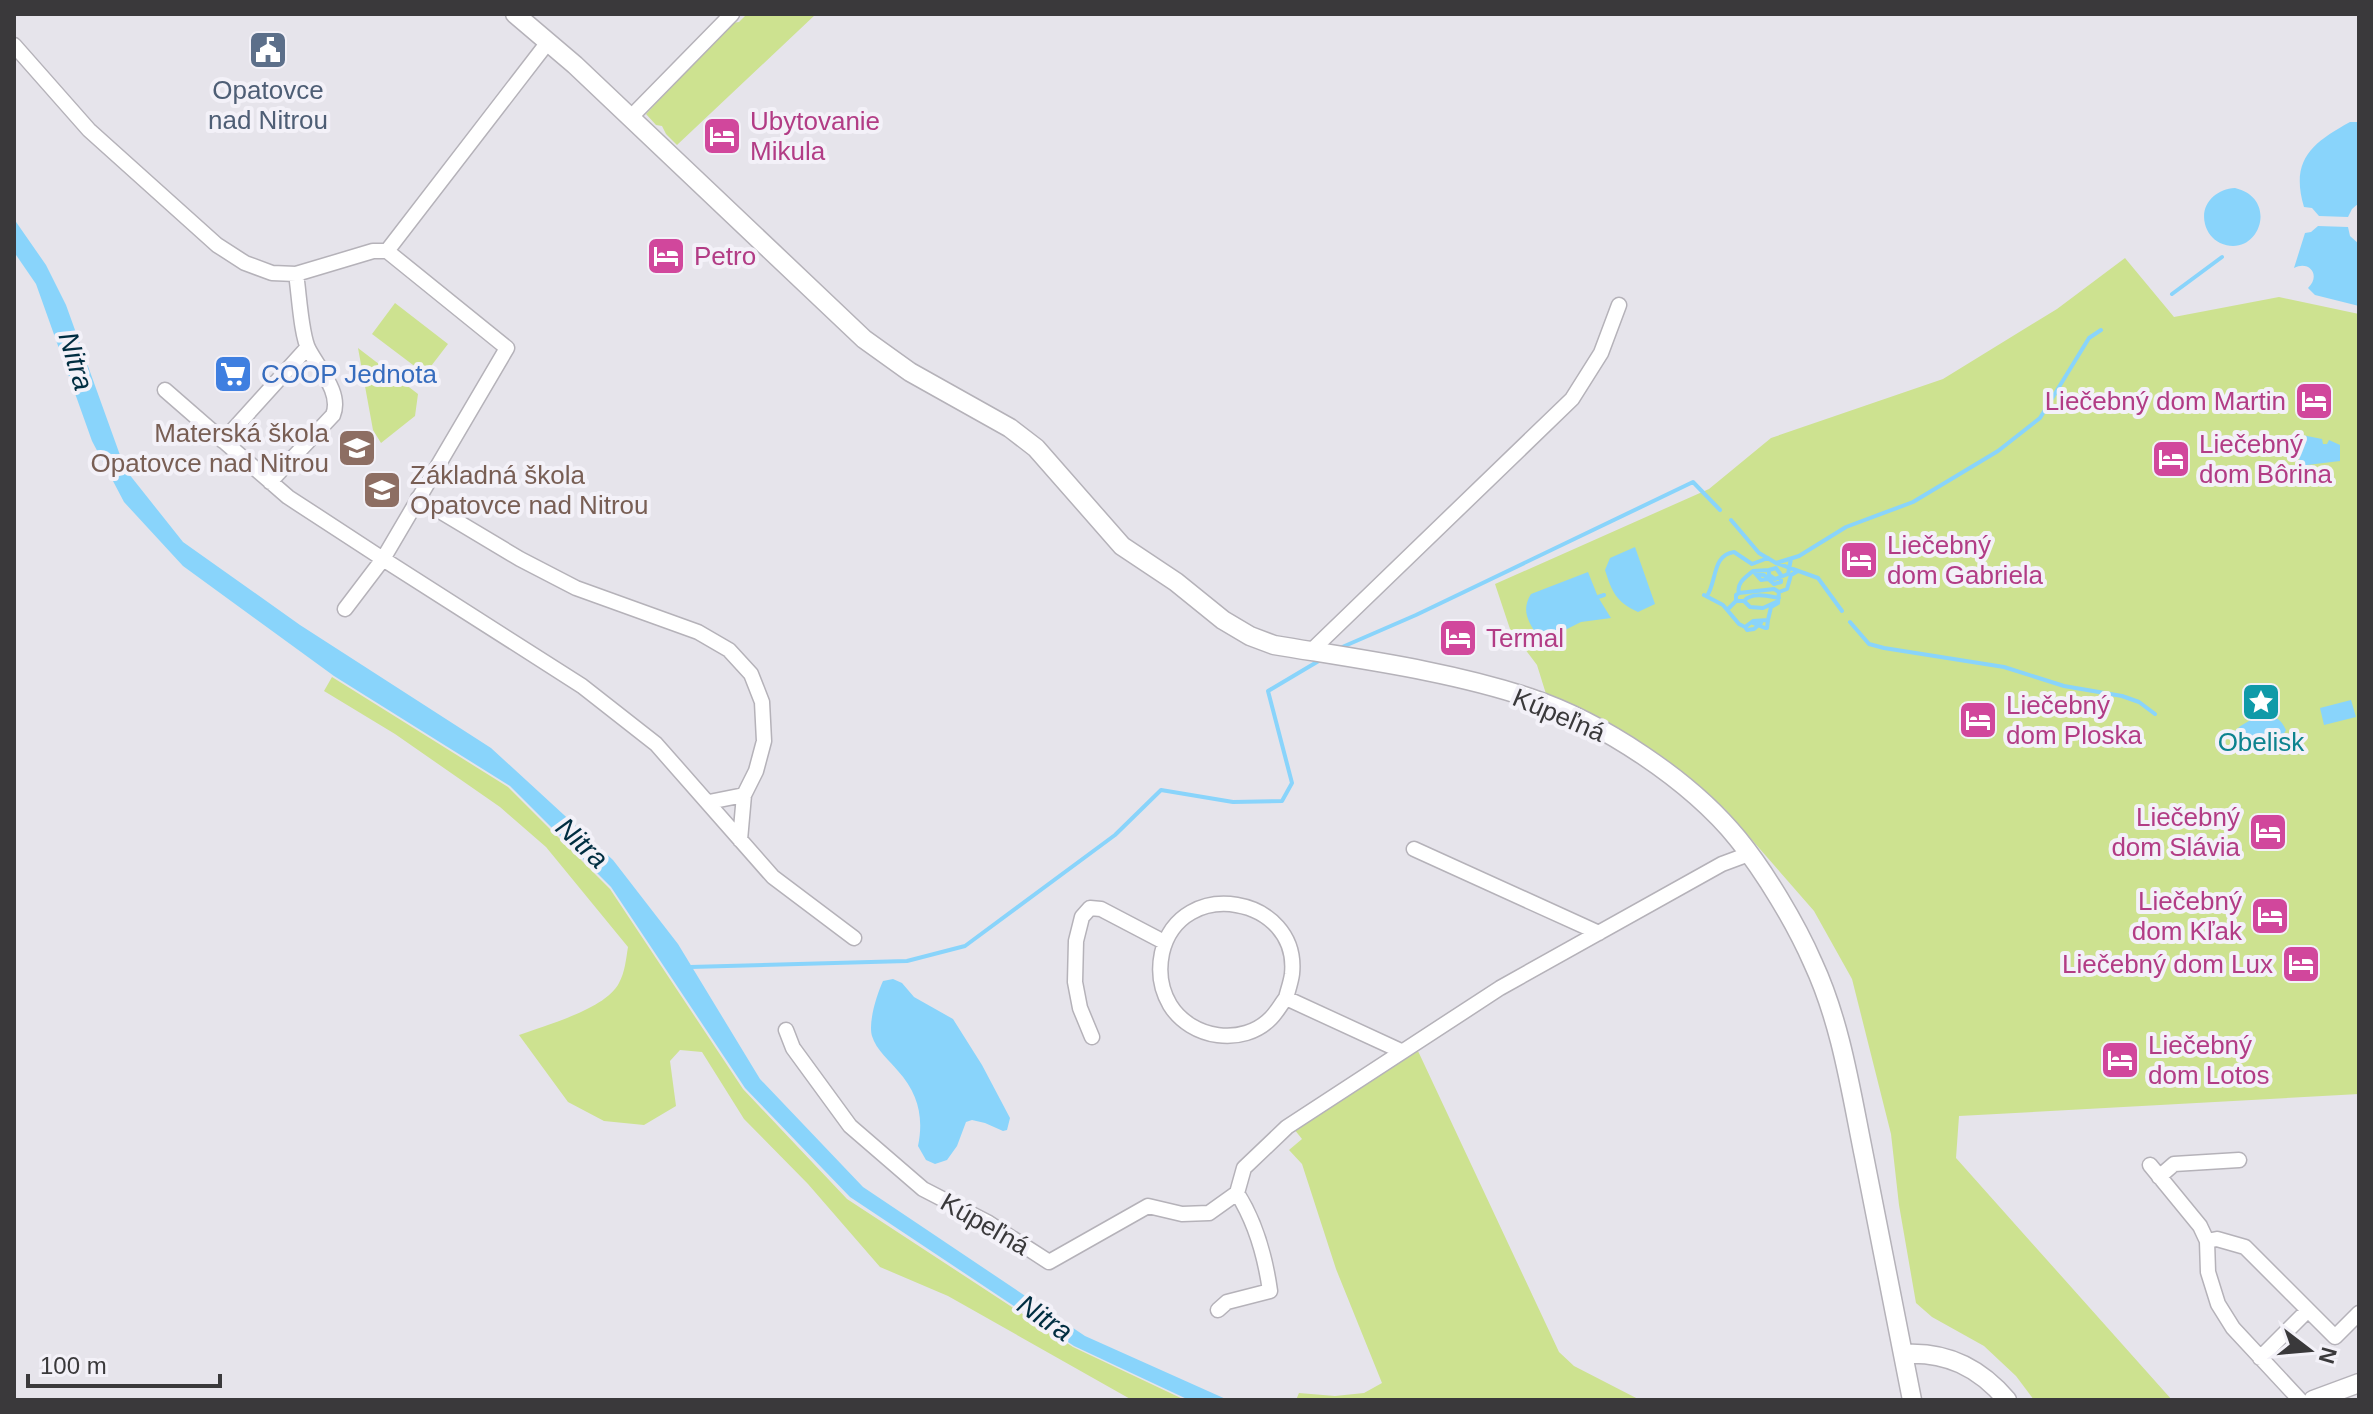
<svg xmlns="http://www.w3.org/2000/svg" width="2373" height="1414" font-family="Helvetica,sans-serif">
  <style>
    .green { fill: #cde290 }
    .water { fill: #89d4fb }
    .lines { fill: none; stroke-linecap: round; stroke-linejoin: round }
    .stream { stroke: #89d4fb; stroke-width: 4 }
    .minor-casing { stroke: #b5b2b9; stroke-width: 17 }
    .tertiary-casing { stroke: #b5b2b9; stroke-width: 21 }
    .minor { stroke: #fff; stroke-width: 14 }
    .tertiary { stroke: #fff; stroke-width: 18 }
    .labels { text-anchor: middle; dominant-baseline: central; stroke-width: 8; stroke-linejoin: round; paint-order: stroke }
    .service-label { font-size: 26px; fill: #4e5e75; stroke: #f3f1f8 }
    .hotel-label { font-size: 26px; fill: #b23c85; stroke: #f3f1f8; text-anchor: start }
    .shop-label { font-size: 26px; fill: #366cbe; stroke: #f3f1f8; text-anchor: start }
    .education-label { font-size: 26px; fill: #785e54; stroke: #f3f1f8; text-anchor: end }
    .street-label { font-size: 26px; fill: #3a393b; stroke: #f3f1f8 }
    .culture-label { font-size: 26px; fill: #0d838f; stroke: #f3f1f8 }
    .water-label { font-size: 28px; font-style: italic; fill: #002e41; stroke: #f3f1f8 }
  </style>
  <rect width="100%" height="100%" fill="#e6e4eb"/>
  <path class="green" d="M 747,14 L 816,14 L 677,145 L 666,134 L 662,126 L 656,125 L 646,114 L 732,23 L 739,22 Z
    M 2125,258 L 2174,317 L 2279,297 L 2359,314 L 2359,1094 L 1959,1116 L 1956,1158 L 2172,1400 L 2034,1400 L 2016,1376 L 1984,1346 L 1932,1317 L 1916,1303 L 1899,1205 L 1891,1134 L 1852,979 L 1814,911 L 1725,809 L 1625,735 L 1546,694 L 1537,665 L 1510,629 L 1495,584 L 1709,489 L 1771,438 L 1943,379 L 2057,309 Z
    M 395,303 L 448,344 L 425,374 L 372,334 Z
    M 358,348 L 418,394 L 415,416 L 381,443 L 373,430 Z
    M 332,677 L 508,787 L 610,889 L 743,1089 L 847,1199 L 1073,1347 L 1185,1400 L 1132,1400 L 948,1296 L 880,1267 L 808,1184 L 744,1119 L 702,1052 L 680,1050 L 670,1061 L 676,1106 L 644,1125 L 604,1121 L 568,1102 L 519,1035 C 546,1025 606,1009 619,983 C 625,972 626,959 628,947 L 546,847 L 500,807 L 395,734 L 324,691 Z
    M 1418,1051 L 1559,1352 L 1574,1366 L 1640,1400 L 1296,1400 L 1299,1393 L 1335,1396 L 1364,1393 L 1382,1383 L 1336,1269 L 1302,1164 L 1289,1150 L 1302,1139 L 1294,1129 Z"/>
  <path class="water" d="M 2350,122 L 2359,122 L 2359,203 L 2352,209 L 2348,217 L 2319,216 L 2312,208 L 2304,207 C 2290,160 2312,143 2350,122 Z
    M 2235,188 C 2281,199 2258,260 2220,243 C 2212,239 2207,232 2205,224 C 2200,204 2216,189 2235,188 Z
    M 14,219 L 46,265 L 66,305 L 125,469 L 183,542 L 300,625 L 491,748 L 613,860 L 678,944 L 760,1079 L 863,1187 L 1085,1336 L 1228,1400 L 1189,1400 L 1074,1346 L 850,1197 L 745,1088 L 611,887 L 510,786 L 334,676 L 183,566 L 124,502 L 92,441 L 36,284 L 14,252 Z
    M 2318,226 L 2348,227 L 2350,236 L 2359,244 L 2359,306 L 2315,295 L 2308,288 C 2321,276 2310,260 2294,268 L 2305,233 L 2311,232 Z
    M 2302,435 L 2322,439 L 2323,444 L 2327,444 L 2329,440 L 2340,445 L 2340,461 L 2299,466 L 2300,447 L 2297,440 Z
    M 1635,547 L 1655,604 L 1638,612 C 1616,602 1612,592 1605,570 L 1610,558 Z
    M 1588,572 L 1598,597 L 1611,618 L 1581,622 L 1549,638 L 1537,635 C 1528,621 1521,610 1531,594 Z
    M 2351,700 L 2356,717 L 2324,725 L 2320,708 Z
    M 2263,715 C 2275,715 2281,719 2286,730 C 2280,742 2276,740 2264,741 C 2251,743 2245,749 2232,743 L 2230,737 C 2238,725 2250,720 2263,715 Z
    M 893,979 L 902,983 L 914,997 L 953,1019 L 982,1065 L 1010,1118 L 1007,1130 L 1003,1131 L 985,1123 L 972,1120 L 966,1122 L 957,1146 L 947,1160 L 935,1164 L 926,1160 L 918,1146 C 924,1117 918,1093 898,1071 C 890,1061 876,1050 872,1036 C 868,1022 877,994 883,981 Z"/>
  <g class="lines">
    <path class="stream" d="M 2172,294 L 2222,257
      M 1731,520 L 1759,553 L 1776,563 L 1818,578 L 1842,611
      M 1776,563 L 1799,556 L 1846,527 L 1913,502 L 1998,451 L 2040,418 L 2089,338 L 2101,330
      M 1753,571 L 1769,570 L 1769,575 L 1775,579 L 1788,574 L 1791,559
      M 1757,574 L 1764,575 L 1774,584 L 1781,582 L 1781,575 L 1776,568 L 1769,570
      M 1739,593 C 1736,583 1746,577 1753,571 L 1761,580 L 1768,579
      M 1704,595 L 1723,605 L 1739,624 L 1745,627 L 1753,621 L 1768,620 L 1771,607 L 1778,603 L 1779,592 L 1787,589 L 1791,575 L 1798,571
      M 1707,596 C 1717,581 1712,555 1734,552 L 1752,564 L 1768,558
      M 1598,597 L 1604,595
      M 1736,601 L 1744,601 L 1750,607 L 1763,608 L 1776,602
      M 1744,601 C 1752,592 1768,596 1779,598
      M 1728,609 L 1736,601 L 1736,595 L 1739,593 L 1774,589 L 1779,592
      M 1850,622 L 1869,644 L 1884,648 L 2004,667 L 2064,686 L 2122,696 L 2139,702 L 2155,714
      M 1753,623 L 1765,628 L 1767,628 L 1768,620
      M 1745,627 L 1747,630 L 1754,629 L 1761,623
      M 1340,648 L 1416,615 L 1693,482 L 1720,510
      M 2197,848 L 2204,848
      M 690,967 L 907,961 L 965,946 L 1115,835 L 1161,790 L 1233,802 L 1282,801 L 1292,783 L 1268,691 L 1322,659"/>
    <defs>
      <path id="minor" d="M 14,45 L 89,130 L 217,245 L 245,263 L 272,273 L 296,274 L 373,251 L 387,251 L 507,348 L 383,559 L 582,686 L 656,744 L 773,877 L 854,938
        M 630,118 L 732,14
        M 387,251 L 548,42
        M 165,390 L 288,497 L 383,559 L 345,609
        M 223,441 L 307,348
        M 270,482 L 333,415 C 342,393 319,369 309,350 C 301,336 299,292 296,274
        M 418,498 L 520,559 L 576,588 L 698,632 L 729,650 L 751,674 L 762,702 L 764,741 L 756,771 L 744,795 L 740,840
        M 1311,651 L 1572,399 L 1601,353 L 1619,305
        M 709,802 L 744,795
        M 1414,849 L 1599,933
        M 1286,998 C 1281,1004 1277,1012 1271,1018 C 1243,1047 1191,1039 1170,1005 C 1160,988 1158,972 1162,953 C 1180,875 1300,896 1292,974 C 1291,982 1288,990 1286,998 L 1401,1051
        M 786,1030 L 793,1048 L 850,1126 L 923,1189 L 987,1222 L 1049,1262 L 1148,1206 L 1182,1214 L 1209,1213 L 1237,1193
        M 1092,1037 L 1080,1008 L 1075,982 L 1076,941 L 1082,917 L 1090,908 L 1101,909 L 1164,942
        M 2150,1165 L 2200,1226 L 2207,1241 L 2208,1272 L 2218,1304 L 2233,1328 L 2300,1400
        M 2159,1177 L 2174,1164 L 2239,1160
        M 2207,1241 L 2217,1239 L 2245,1247 L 2335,1337 L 2359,1313
        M 1218,1310 L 1227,1302 L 1270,1291 C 1265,1255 1256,1223 1237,1193 L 1244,1168 L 1287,1127 L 1500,988 L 1722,864 L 1749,854
        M 2260,1358 L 2308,1310"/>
      <path id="tertiary" d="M 515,14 L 575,65 L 864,339 L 910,372 L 1010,428 L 1036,448 L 1122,546 L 1176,582 L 1223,620 L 1250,636 L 1274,645 C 1358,659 1450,671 1530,698 C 1602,722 1690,780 1738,839 C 1765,872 1796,924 1813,963 C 1841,1023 1851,1092 1864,1156 C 1880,1238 1896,1319 1912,1400
        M 1903,1354 C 1946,1351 1979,1367 2007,1400
        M 2313,1400 L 2359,1383"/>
    </defs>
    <use href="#minor" class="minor-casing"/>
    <use href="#tertiary" class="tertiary-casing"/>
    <use href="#minor" class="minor"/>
    <use href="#tertiary" class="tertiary"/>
  </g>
  <defs>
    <symbol id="civic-square" viewBox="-11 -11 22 22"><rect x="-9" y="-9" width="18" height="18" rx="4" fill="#5c6f8a" stroke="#f3f1f8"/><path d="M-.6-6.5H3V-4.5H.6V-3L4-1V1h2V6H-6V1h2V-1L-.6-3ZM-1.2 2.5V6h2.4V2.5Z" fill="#fff"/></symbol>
    <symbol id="hotel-square" viewBox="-11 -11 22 22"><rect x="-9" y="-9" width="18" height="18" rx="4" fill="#d1479c" stroke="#f3f1f8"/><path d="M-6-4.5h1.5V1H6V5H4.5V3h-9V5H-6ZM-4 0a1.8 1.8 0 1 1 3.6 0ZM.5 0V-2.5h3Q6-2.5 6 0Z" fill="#fff"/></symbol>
    <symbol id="supermarket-square" viewBox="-11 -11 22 22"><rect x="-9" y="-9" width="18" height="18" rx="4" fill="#3f7fe0" stroke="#f3f1f8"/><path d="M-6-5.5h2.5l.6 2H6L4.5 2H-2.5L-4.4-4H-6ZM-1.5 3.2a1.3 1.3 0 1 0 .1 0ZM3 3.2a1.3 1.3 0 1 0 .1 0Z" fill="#fff"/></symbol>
    <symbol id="school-square" viewBox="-11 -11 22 22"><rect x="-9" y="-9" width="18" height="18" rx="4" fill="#8d6e63" stroke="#f3f1f8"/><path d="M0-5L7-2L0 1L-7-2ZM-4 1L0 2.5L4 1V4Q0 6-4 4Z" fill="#fff"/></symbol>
    <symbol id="sight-square" viewBox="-11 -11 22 22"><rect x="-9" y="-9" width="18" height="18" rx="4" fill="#0f9aa8" stroke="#f3f1f8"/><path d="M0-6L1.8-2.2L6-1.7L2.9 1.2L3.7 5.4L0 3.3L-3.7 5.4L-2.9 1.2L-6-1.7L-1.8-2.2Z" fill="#fff"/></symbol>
  </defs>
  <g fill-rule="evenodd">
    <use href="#civic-square" x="246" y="28" width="44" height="44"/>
    <use href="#hotel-square" x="700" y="114" width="44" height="44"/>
    <use href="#hotel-square" x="644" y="234" width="44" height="44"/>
    <use href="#supermarket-square" x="211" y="352" width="44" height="44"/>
    <use href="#hotel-square" x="2292" y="379" width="44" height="44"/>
    <use href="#school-square" x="335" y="426" width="44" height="44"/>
    <use href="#hotel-square" x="2149" y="437" width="44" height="44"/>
    <use href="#school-square" x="360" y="468" width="44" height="44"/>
    <use href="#hotel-square" x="1837" y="538" width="44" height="44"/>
    <use href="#hotel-square" x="1436" y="616" width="44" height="44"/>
    <use href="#sight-square" x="2239" y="680" width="44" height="44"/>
    <use href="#hotel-square" x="1956" y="698" width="44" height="44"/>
    <use href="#hotel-square" x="2246" y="810" width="44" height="44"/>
    <use href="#hotel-square" x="2248" y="894" width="44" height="44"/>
    <use href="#hotel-square" x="2279" y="942" width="44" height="44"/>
    <use href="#hotel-square" x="2098" y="1038" width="44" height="44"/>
  </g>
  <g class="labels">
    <g class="service-label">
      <text x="268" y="90">Opatovce<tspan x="268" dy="30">nad Nitrou</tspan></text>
    </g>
    <g class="hotel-label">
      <text x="750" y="121">Ubytovanie<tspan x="750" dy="30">Mikula</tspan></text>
      <text x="694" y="256">Petro</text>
      <text x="2286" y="401" text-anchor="end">Liečebný dom Martin</text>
      <text x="2199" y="444">Liečebný<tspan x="2199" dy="30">dom Bôrina</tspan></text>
      <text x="1887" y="545">Liečebný<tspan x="1887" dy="30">dom Gabriela</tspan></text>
      <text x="1486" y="638">Termal</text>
      <text x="2006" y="705">Liečebný<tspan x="2006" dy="30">dom Ploska</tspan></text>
      <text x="2240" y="817" text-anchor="end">Liečebný<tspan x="2240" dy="30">dom Slávia</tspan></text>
      <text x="2242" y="901" text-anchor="end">Liečebný<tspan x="2242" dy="30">dom Kľak</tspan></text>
      <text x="2273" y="964" text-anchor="end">Liečebný dom Lux</text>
      <text x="2148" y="1045">Liečebný<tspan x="2148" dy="30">dom Lotos</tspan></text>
    </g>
    <g class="shop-label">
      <text x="261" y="374">COOP Jednota</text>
    </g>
    <g class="education-label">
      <text x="329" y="433">Materská škola<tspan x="329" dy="30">Opatovce nad Nitrou</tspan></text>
      <text x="410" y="475" text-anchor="start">Základná škola<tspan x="410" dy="30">Opatovce nad Nitrou</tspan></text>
    </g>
    <g class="street-label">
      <text transform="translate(1559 715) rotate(23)">Kúpeľná</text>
      <text transform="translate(985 1224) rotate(30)">Kúpeľná</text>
    </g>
    <g class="culture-label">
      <text x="2261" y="742">Obelisk</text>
    </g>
    <g class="water-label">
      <text transform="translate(76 361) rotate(73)">Nitra</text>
      <text transform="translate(582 843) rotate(43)">Nitra</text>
      <text transform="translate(1045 1318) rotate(34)">Nitra</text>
    </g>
  </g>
  <rect width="2373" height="1414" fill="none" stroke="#3a393b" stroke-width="32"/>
  <g transform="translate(2309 1350) rotate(106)" stroke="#f3f1f8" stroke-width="6" paint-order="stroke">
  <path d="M0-6L14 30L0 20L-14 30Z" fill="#3a393b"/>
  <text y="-12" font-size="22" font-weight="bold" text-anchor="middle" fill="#3a393b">N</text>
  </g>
  <path d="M28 1374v12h192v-12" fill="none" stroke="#3a393b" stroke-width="4"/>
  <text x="40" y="1374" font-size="24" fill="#3a393b" stroke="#f3f1f8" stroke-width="6" paint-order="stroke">100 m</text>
</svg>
